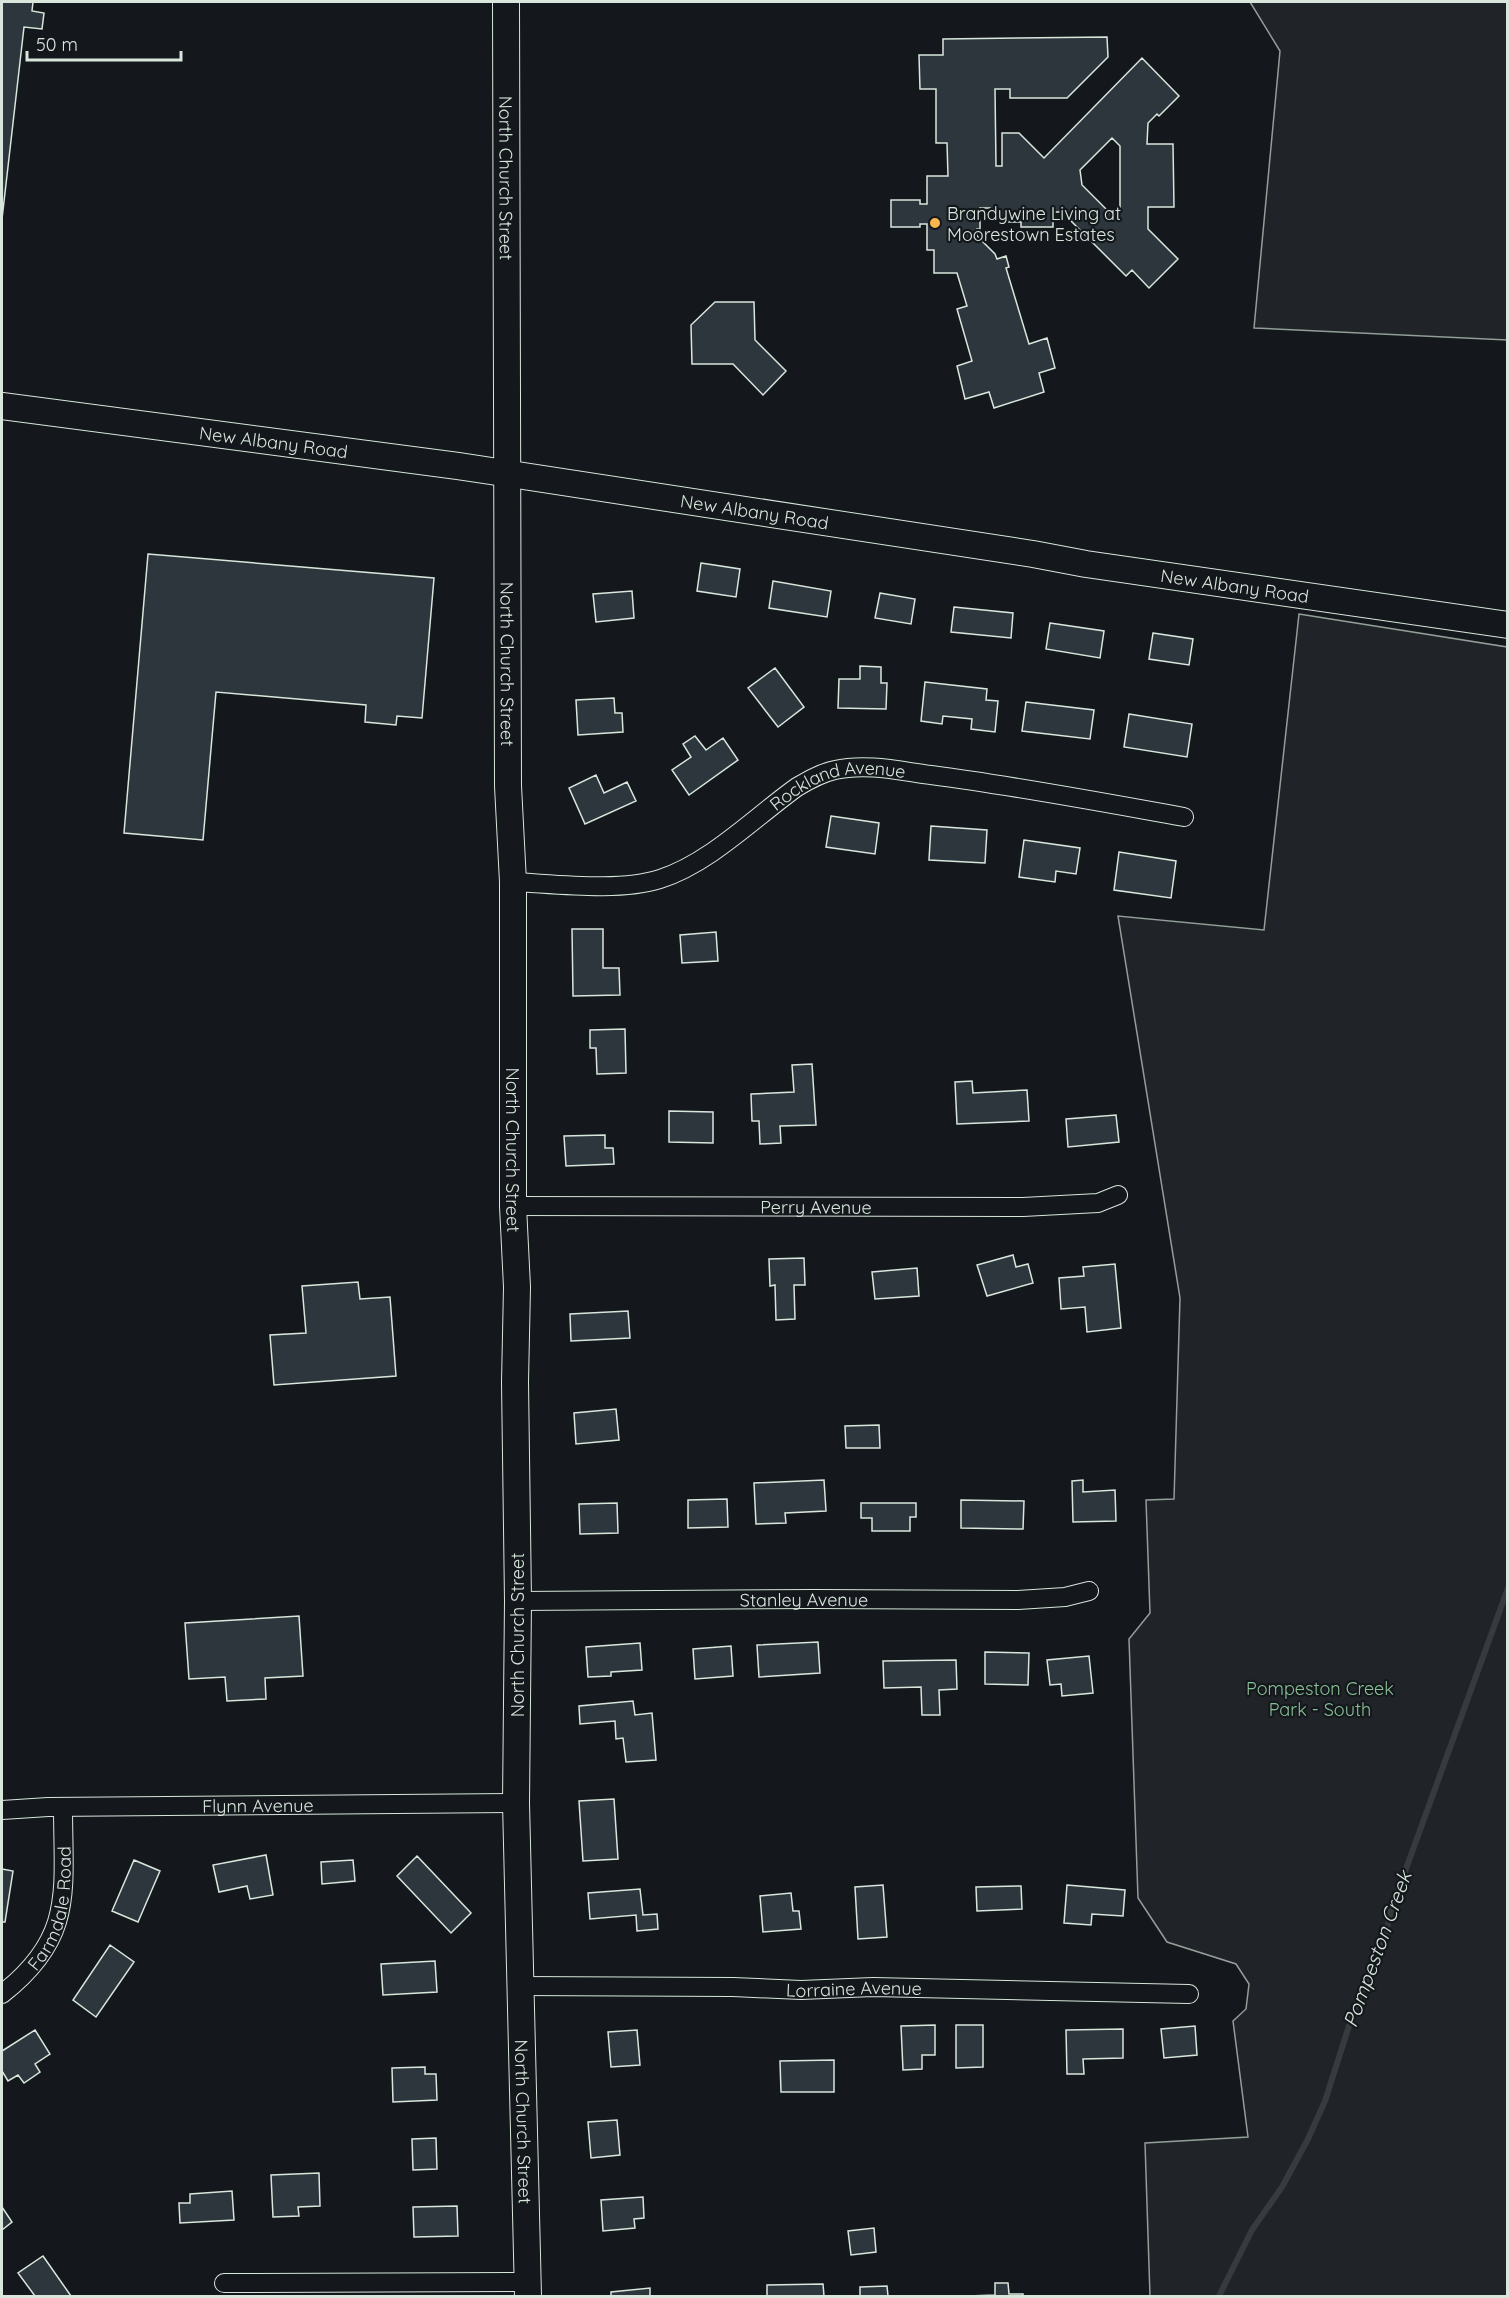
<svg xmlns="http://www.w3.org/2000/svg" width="1509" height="2298" font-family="Quicksand,sans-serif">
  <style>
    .green { fill: #202428; stroke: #939e99; stroke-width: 1.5 }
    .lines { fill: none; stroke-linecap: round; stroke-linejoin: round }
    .stream { stroke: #363b3e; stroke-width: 6 }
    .building { fill: #2c363c; stroke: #d8e6dc; stroke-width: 1.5; fill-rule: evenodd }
    .minor-casing { stroke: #d8e6dc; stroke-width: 20 }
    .secondary-casing { stroke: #d8e6dc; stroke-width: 28 }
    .minor { stroke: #14181c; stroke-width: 18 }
    .secondary { stroke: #14181c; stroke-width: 26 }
    .poi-dot { fill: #ffb74d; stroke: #14181c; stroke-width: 2 }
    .labels { text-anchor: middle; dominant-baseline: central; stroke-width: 4.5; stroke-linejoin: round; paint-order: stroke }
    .street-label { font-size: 18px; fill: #d8e6dc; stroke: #14181c }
    .poi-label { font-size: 18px; fill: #d8e6dc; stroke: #14181c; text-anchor: start }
    .park-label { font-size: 18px; fill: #8ac095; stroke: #14181c }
    .water-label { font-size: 20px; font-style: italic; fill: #d8e6dc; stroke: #14181c }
  </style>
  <rect width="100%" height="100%" fill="#14181c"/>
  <path class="green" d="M 1250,2 L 1507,2 L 1507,340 L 1254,328 L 1280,51 Z
    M 1299,614 L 1507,647 L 1507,2296 L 1150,2296 L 1145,2143 L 1248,2137 L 1233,2021 L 1246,2009 L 1249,1984 L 1236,1964 L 1167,1942 L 1138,1898 L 1129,1639 L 1150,1613 L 1146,1500 L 1174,1499 L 1180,1298 L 1118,916 L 1264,930 Z"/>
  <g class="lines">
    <path class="stream" d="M 1219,2296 L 1252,2230 L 1282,2187 L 1308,2139 L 1325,2101 L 1356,2004 L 1383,1946 L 1391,1910 L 1508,1588"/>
  </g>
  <path class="building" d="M 2,2 L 33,2 L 32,11 L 44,13 L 42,29 L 24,27 L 2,219 Z
    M 1107,37 L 1108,57 L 1067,98 L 1010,98 L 1010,89 L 995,89 L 996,166 L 1002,166 L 1002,133 L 1019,133 L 1044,158 L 1142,58 L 1179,96 L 1159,116 L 1157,114 L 1148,123 L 1147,144 L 1173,144 L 1174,207 L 1148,207 L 1148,229 L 1178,259 L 1149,288 L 1132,270 L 1126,276 L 1062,212 L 1053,212 L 1053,227 L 1021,227 L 1021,222 L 1005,222 L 990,208 L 980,208 L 980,229 L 977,229 L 977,236 L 995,254 L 997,259 L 1006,256 L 1009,267 L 1006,268 L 1029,344 L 1047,338 L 1055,368 L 1039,373 L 1044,392 L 994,408 L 989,392 L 965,399 L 957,366 L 972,361 L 957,309 L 967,306 L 957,273 L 934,273 L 934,250 L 927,250 L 927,224 L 920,224 L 920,227 L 891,227 L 891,200 L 920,200 L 920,204 L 927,204 L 927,176 L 948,176 L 947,143 L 936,143 L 936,89 L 920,89 L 919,55 L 943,55 L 943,39 ZM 1112,138 L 1120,146 L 1120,207 L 1112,215 L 1082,185 L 1080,170 Z
    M 715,302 L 754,302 L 755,340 L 786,371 L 763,395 L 733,364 L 692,364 L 691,325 Z
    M 148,554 L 434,578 L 422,718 L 397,716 L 396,725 L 365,722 L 366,705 L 216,692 L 203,840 L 124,833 Z
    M 701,563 L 740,569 L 736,597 L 697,591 Z
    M 773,581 L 831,591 L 827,617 L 769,608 Z
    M 632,591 L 634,618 L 596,622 L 593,594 Z
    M 880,593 L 915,599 L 911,624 L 875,618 Z
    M 954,607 L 1013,613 L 1011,638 L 951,632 Z
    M 1050,623 L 1104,631 L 1100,658 L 1046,649 Z
    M 1153,633 L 1193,639 L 1189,665 L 1149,659 Z
    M 860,666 L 881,667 L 881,683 L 887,683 L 886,709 L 838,708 L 839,679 L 860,679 Z
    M 775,668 L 804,707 L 778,727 L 748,688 Z
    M 925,682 L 987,689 L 986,700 L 998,701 L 995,732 L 971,729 L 972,719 L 943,716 L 942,724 L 921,721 Z
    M 614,698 L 615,713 L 622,713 L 623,732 L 578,735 L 576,700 Z
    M 1026,702 L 1094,710 L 1090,739 L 1022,731 Z
    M 1129,714 L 1192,724 L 1187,757 L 1124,747 Z
    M 695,736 L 706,750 L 723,738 L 738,760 L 689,795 L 672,770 L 691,757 L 683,744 Z
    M 596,775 L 604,793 L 627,782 L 636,801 L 585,824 L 569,788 Z
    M 831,816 L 879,823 L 875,854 L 826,847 Z
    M 931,826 L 987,830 L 985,863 L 929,860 Z
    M 1024,840 L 1080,848 L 1076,874 L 1056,871 L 1055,882 L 1019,877 Z
    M 1119,852 L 1176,861 L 1171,898 L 1114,890 Z
    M 572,929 L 603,929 L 603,968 L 619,968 L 620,995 L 573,996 Z
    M 716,932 L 718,961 L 682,963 L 680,935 Z
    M 625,1029 L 626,1073 L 597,1074 L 596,1048 L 590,1048 L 590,1030 Z
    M 812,1064 L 816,1125 L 780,1126 L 781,1143 L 760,1144 L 759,1121 L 752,1121 L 751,1094 L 794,1092 L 792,1065 Z
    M 972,1081 L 973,1093 L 1027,1090 L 1029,1121 L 957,1124 L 955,1082 Z
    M 669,1111 L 713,1112 L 713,1143 L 669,1142 Z
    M 1116,1115 L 1119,1142 L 1068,1147 L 1066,1119 Z
    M 605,1135 L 605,1148 L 613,1148 L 614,1164 L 566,1166 L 564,1136 Z
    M 1013,1255 L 1016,1267 L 1028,1264 L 1033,1283 L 987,1296 L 977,1265 Z
    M 804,1258 L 805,1285 L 794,1285 L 795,1319 L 776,1320 L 775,1285 L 770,1286 L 769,1259 Z
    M 1115,1264 L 1121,1328 L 1087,1332 L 1085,1307 L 1061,1309 L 1059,1278 L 1084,1276 L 1083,1267 Z
    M 917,1268 L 919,1296 L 875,1299 L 872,1272 Z
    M 358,1282 L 360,1299 L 390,1297 L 396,1376 L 274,1385 L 270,1335 L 306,1333 L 302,1286 Z
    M 628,1311 L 630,1338 L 571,1341 L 570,1314 Z
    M 616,1409 L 619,1440 L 576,1444 L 574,1413 Z
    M 879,1425 L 880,1448 L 846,1448 L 845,1426 Z
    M 824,1480 L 826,1511 L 785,1513 L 786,1523 L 756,1524 L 754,1483 Z
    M 1083,1480 L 1083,1492 L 1115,1490 L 1116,1521 L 1073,1522 L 1072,1481 Z
    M 727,1499 L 728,1527 L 688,1528 L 688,1500 Z
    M 961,1500 L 1024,1501 L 1023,1529 L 961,1528 Z
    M 617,1503 L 618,1533 L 580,1534 L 579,1504 Z
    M 861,1503 L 916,1503 L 916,1517 L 910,1517 L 910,1531 L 872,1531 L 872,1518 L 861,1518 Z
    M 299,1616 L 303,1676 L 265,1678 L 266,1699 L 227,1701 L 225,1677 L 189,1679 L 185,1623 Z
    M 818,1642 L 820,1673 L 759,1677 L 757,1645 Z
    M 640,1643 L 642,1670 L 611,1672 L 611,1676 L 588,1677 L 586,1647 Z
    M 731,1646 L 733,1676 L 695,1679 L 693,1649 Z
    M 985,1652 L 1029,1653 L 1028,1685 L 985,1684 Z
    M 1089,1656 L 1093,1693 L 1062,1696 L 1061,1684 L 1050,1685 L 1047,1660 Z
    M 956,1660 L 957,1689 L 939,1690 L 940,1715 L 922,1715 L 921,1687 L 884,1688 L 883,1661 Z
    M 633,1701 L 635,1715 L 652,1713 L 656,1760 L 626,1762 L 623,1738 L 616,1739 L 615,1721 L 580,1724 L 579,1706 Z
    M 614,1799 L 618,1859 L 583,1861 L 579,1801 Z
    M 266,1855 L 273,1895 L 250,1899 L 247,1886 L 219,1892 L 213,1865 Z
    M 417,1856 L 471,1913 L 451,1933 L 397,1876 Z
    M 134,1860 L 160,1871 L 138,1922 L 112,1911 Z
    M 353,1860 L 355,1881 L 322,1884 L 321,1862 Z
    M 2,1869 L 13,1871 L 5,1922 L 2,1922 Z
    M 883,1885 L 887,1937 L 858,1939 L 855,1887 Z
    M 1067,1885 L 1125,1890 L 1123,1916 L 1092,1914 L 1091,1925 L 1064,1923 Z
    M 1021,1886 L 1022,1909 L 977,1911 L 976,1887 Z
    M 640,1889 L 643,1915 L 657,1914 L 658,1929 L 637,1931 L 636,1915 L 590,1919 L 588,1893 Z
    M 791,1893 L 793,1911 L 799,1911 L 801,1929 L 763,1932 L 760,1896 Z
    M 110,1945 L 134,1962 L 96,2017 L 73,2000 Z
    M 435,1961 L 437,1992 L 383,1995 L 381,1964 Z
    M 935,2025 L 935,2055 L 922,2055 L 922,2069 L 903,2070 L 901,2026 Z
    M 956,2025 L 983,2025 L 983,2067 L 956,2068 Z
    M 1195,2026 L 1197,2055 L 1164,2058 L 1161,2029 Z
    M 1123,2029 L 1123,2058 L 1083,2059 L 1084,2074 L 1067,2074 L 1066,2030 Z
    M 35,2030 L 50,2054 L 35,2064 L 40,2072 L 24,2083 L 18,2075 L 8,2081 L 2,2071 L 2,2051 Z
    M 637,2030 L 640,2065 L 611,2067 L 608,2032 Z
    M 834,2060 L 834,2092 L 781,2092 L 780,2061 Z
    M 425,2067 L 425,2074 L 436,2074 L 437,2100 L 393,2102 L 392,2068 Z
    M 617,2120 L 620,2155 L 591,2158 L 588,2122 Z
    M 436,2138 L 437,2169 L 413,2170 L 412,2139 Z
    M 319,2173 L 320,2206 L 298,2207 L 299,2216 L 273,2217 L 271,2175 Z
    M 232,2191 L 234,2220 L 180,2223 L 179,2203 L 190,2203 L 190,2194 Z
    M 643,2197 L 644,2218 L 634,2219 L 635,2228 L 603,2231 L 601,2200 Z
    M 457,2206 L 458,2236 L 414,2237 L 413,2207 Z
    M 2,2207 L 12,2222 L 2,2230 Z
    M 874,2228 L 876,2252 L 851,2255 L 848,2231 Z
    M 43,2256 L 71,2296 L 35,2296 L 18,2273 Z
    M 995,2283 L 1008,2283 L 1009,2294 L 1023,2294 L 1023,2296 L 968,2296 L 995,2295 Z
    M 823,2284 L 824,2296 L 767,2296 L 767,2285 Z
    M 887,2286 L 888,2296 L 860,2296 L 860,2287 Z
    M 650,2288 L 650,2296 L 611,2296 L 611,2292 Z"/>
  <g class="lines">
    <defs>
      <g id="minor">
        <path id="s1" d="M 513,882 C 556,884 620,892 660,879 C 710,863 755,817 797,787 C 809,780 821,773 835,770 C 866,763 900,771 931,775 C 1016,786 1100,802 1184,817"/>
        <path id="s2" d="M 513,1206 L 1023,1207 L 1098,1203 L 1118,1195"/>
        <path id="s3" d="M 518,1601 L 814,1599 L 1018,1600 L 1065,1597 L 1089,1591"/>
        <path id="s4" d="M 2,1810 L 48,1807 L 516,1803"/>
        <path id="s5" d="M 520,1986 L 733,1987 L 801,1990 L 873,1987 L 1189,1994"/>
        <path id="s6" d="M 2,1994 C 75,1937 63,1891 63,1807"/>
        <path d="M 224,2283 L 528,2282"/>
      </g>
      <g id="secondary">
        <path id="s7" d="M 506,2 L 508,786 L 513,882 L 513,1206 L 517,1287 L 515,1382 L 518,1601 L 516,1803 L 528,2296"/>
        <path id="s8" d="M 2,406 L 458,466 L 1033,554 L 1086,564 L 1508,625"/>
      </g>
    </defs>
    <use href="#minor" class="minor-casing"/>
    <use href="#secondary" class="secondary-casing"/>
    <use href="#minor" class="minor"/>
    <use href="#secondary" class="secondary"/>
  </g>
  <circle class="poi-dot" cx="935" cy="223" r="6"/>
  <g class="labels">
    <g class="street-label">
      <text stroke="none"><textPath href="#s7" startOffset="176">North Church Street</textPath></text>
      <text stroke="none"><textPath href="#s8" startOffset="274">New Albany Road</textPath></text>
      <text stroke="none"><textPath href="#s8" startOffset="760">New Albany Road</textPath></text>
      <text stroke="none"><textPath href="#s8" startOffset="1246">New Albany Road</textPath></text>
      <text stroke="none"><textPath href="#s7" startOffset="662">North Church Street</textPath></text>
      <text stroke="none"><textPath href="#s1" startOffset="354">Rockland Avenue</textPath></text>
      <text stroke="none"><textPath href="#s7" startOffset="1148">North Church Street</textPath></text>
      <text stroke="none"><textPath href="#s2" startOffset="303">Perry Avenue</textPath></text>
      <text stroke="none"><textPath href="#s3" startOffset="286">Stanley Avenue</textPath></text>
      <text transform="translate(517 1635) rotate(-90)">North Church Street</text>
      <text stroke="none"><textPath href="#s4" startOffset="256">Flynn Avenue</textPath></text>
      <text stroke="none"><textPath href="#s6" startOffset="104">Farmdale Road</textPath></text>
      <text stroke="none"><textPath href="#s5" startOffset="334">Lorraine Avenue</textPath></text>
      <text stroke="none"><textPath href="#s7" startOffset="2120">North Church Street</textPath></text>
    </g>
    <g class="poi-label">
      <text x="947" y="213">Brandywine Living at<tspan x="947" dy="21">Moorestown Estates</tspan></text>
    </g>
    <g class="park-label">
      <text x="1320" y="1688">Pompeston Creek<tspan x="1320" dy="21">Park - South</tspan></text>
    </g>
    <g class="water-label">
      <text transform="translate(1377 1949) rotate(-70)">Pompeston Creek</text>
    </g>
  </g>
  <rect width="1509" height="2298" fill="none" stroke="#d8e6dc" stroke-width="6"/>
  <path d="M27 51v9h154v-9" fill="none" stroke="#d8e6dc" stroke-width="3"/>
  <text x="36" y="51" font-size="18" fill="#d8e6dc" stroke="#14181c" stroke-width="4.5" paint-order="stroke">50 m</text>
</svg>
